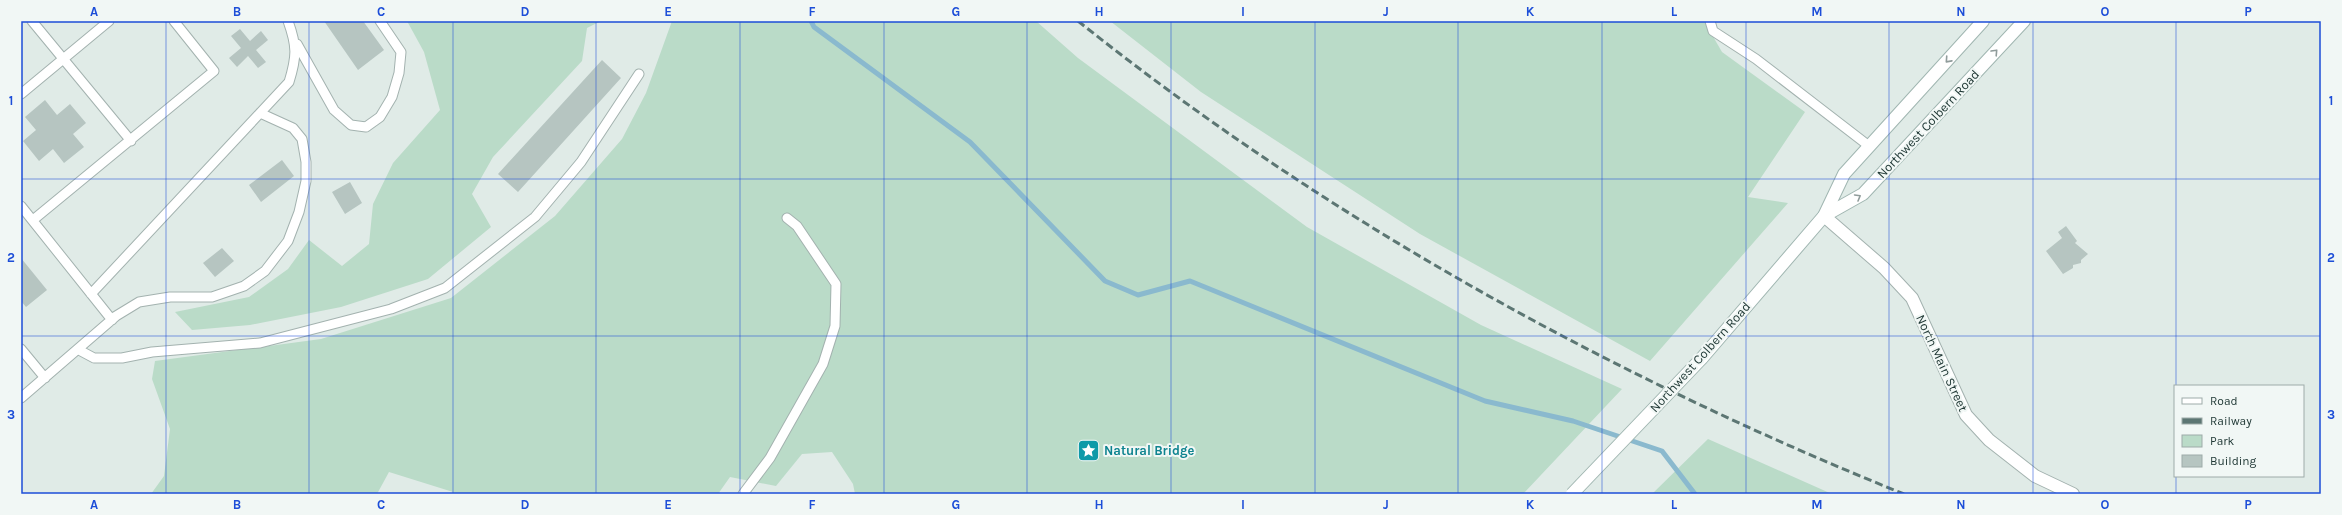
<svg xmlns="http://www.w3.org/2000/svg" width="2342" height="515" font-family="Karla,sans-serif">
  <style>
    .green { fill: #badbc8 }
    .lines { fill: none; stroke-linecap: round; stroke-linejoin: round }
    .stream { stroke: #8ab9ce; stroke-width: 5 }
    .building { fill: #b6c5c1 }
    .service-casing { stroke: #a3b2af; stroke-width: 11 }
    .tertiary-casing { stroke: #a3b2af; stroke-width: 14 }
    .secondary-casing { stroke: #a0b6b1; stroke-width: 14 }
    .service { stroke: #fff; stroke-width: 9 }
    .tertiary { stroke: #fff; stroke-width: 12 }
    .secondary { stroke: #fff; stroke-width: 12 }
    .rail { stroke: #5c7673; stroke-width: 3; stroke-dasharray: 8 4; stroke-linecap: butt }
    .secondary-bridge-casing { stroke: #a0b6b1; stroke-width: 14; stroke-linecap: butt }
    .secondary-bridge { stroke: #fff; stroke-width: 12 }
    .oneway { stroke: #909c9b }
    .grid { fill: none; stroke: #1d4ed8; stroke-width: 1; stroke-opacity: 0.55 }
    .labels { text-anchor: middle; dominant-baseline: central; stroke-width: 4; stroke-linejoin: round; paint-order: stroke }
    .street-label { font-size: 13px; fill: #223a37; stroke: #f1f7f5 }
    .culture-label { font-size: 13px; font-weight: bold; fill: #0d838f; stroke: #f1f7f5; text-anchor: start }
    .neatline { fill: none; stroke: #1d4ed8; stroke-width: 1.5 }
    .grid-label { font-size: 13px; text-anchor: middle; font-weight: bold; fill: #1d4ed8 }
  </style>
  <rect width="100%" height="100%" fill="#e0ebe7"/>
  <path class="green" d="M 407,21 L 601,21 L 587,28 L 582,61 L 493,157 L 472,194 L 491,227 L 428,279 L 341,307 L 250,325 L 192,330 L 175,312 L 249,297 L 288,269 L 309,240 L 342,266 L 369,244 L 373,204 L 393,163 L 440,110 L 424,52 Z
    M 672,21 L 1036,21 L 1078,58 L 1307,227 L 1481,325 L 1622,389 L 1523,494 L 855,494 L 853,484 L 832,452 L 802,454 L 776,486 L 730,477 L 718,494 L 451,494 L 453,492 L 389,472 L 377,494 L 151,494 L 164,476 L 170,429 L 152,379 L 155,361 L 321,339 L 451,298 L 555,216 L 622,139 L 646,93 Z
    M 1110,21 L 1704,21 L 1722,52 L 1805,112 L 1748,197 L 1788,203 L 1650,361 L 1420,234 L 1201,92 Z
    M 1708,439 L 1832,494 L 1652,494 Z"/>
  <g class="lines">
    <path class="stream" d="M 811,21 L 814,27 L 970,142 L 1105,281 L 1138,295 L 1190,281 L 1485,401 L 1573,421 L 1662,451 L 1695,494"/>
  </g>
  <path class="building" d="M 324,21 L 363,21 L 384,50 L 358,70 Z
    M 240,29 L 250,41 L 261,31 L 268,40 L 256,50 L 266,62 L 258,68 L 248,56 L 237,67 L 229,58 L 241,48 L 231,36 Z
    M 602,60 L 621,78 L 518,192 L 498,174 Z
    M 45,100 L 57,115 L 70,104 L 86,123 L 73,134 L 84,147 L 64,163 L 53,149 L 39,161 L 23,141 L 36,130 L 25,117 Z
    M 282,160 L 294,176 L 261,202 L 249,185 Z
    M 350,182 L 362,203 L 345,214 L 332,192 Z
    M 2066,226 L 2077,241 L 2075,243 L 2088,254 L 2081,260 L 2081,263 L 2073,265 L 2073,268 L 2063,274 L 2046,251 L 2062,238 L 2058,232 Z
    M 222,248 L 234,261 L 215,277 L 203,263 Z
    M 21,258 L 47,290 L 26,307 L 21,301 Z"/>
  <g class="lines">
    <defs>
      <path id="service" d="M 32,21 L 131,141
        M 1710,21 L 1713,31 L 1756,59 L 1869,146
        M 297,44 L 334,110 L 351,125 L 366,127 L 380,117 L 392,97 L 399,73 L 401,52 L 380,21
        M 21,94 L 109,21
        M 21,206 L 112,320
        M 33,220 L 214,71 L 174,21
        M 91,294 L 289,82 C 297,56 297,46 288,21
        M 21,349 L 45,378
        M 79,350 L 94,358 L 122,358 L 152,352 L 260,343 L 391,309 L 445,288 L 535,217 L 581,162 L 639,74
        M 21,398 L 116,316 L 139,302 L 170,297 L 212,297 L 244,286 L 265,271 L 288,241 L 299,212 L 306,181 L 306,162 L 302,139 L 293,128 L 260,113
        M 743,494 L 770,458 L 823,364 L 835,326 L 836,284 L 797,226 L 787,218"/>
      <path id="tertiary" d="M 1824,216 L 1884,268 L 1912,298 L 1966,415 L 1989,440 L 2035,476 L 2073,494"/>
      <path id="secondary" d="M 1824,216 L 1863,194 L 2024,21
        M 1702,358 L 1824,216 L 1844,174 L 1983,21"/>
    </defs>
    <use href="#service" class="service-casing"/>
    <use href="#tertiary" class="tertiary-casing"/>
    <use href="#secondary" class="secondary-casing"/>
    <use href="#service" class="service"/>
    <use href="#tertiary" class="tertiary"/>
    <use href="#secondary" class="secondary"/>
    <path class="rail" d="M 1078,21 C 1327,220 1609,375 1904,494"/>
    <defs>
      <path id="secondary-bridge" d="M 1572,494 L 1702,358"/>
    </defs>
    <use href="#secondary-bridge" class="secondary-bridge-casing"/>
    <use href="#secondary-bridge" class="secondary-bridge"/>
  </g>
  <defs><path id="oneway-chevron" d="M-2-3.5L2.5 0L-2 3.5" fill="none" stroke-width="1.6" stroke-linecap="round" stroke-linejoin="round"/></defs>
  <g class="oneway">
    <use href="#oneway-chevron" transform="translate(1995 52) rotate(-47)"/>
    <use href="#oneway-chevron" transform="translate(1948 60) rotate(132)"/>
    <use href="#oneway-chevron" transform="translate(1858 197) rotate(-30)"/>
  </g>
  <path class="grid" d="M 166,21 L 166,494M 309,21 L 309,494M 453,21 L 453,494M 596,21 L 596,494M 740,21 L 740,494M 884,21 L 884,494M 1027,21 L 1027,494M 1171,21 L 1171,494M 1315,21 L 1315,494M 1458,21 L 1458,494M 1602,21 L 1602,494M 1746,21 L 1746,494M 1889,21 L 1889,494M 2033,21 L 2033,494M 2176,21 L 2176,386M 21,179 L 2321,179M 21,336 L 2321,336M 2176,476 L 2176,494"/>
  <defs>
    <symbol id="sight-square" viewBox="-11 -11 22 22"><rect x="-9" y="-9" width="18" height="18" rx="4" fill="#0f9aa8" stroke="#f1f7f5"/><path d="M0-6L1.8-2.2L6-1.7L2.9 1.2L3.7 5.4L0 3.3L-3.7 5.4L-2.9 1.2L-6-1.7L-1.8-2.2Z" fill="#fff"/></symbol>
  </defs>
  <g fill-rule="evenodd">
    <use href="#sight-square" x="1076" y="438" width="25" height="25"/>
  </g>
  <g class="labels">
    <g class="street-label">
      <text transform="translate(1928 124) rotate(-47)">Northwest Colbern Road</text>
      <text transform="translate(1700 357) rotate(-48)">Northwest Colbern Road</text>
      <text transform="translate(1942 363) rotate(65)">North Main Street</text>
    </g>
    <g class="culture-label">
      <text x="1104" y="450">Natural Bridge</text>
    </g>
  </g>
  <rect width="2342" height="515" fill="none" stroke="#f1f7f5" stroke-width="44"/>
  <rect x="2174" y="385" width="130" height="92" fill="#f1f7f5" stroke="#9eaba9"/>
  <rect x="2182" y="398" width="20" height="6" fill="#ffffff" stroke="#9eaba9"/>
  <text x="2210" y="405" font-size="12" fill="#223a37">Road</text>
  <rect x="2182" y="418" width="20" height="6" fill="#5c7673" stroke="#9eaba9"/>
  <text x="2210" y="425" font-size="12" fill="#223a37">Railway</text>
  <rect x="2182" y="435" width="20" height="12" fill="#badbc8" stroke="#9eaba9"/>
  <text x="2210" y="445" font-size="12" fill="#223a37">Park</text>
  <rect x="2182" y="455" width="20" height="12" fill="#b6c5c1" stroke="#9eaba9"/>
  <text x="2210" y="465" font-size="12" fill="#223a37">Building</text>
  <rect x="22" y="22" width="2298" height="471" class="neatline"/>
  <g class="grid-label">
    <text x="94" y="16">A</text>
    <text x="237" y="16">B</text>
    <text x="381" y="16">C</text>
    <text x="525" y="16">D</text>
    <text x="668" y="16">E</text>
    <text x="812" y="16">F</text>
    <text x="956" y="16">G</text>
    <text x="1099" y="16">H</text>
    <text x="1243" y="16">I</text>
    <text x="1386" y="16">J</text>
    <text x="1530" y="16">K</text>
    <text x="1674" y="16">L</text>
    <text x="1817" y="16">M</text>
    <text x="1961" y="16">N</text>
    <text x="2105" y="16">O</text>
    <text x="2248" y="16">P</text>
    <text x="11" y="105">1</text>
    <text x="2331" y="105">1</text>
    <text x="11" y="262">2</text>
    <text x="2331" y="262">2</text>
    <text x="11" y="419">3</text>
    <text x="2331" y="419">3</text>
    <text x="94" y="509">A</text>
    <text x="237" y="509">B</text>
    <text x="381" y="509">C</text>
    <text x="525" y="509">D</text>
    <text x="668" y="509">E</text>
    <text x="812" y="509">F</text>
    <text x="956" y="509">G</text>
    <text x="1099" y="509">H</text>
    <text x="1243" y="509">I</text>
    <text x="1386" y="509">J</text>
    <text x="1530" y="509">K</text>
    <text x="1674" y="509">L</text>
    <text x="1817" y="509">M</text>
    <text x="1961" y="509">N</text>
    <text x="2105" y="509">O</text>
    <text x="2248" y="509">P</text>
  </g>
</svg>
